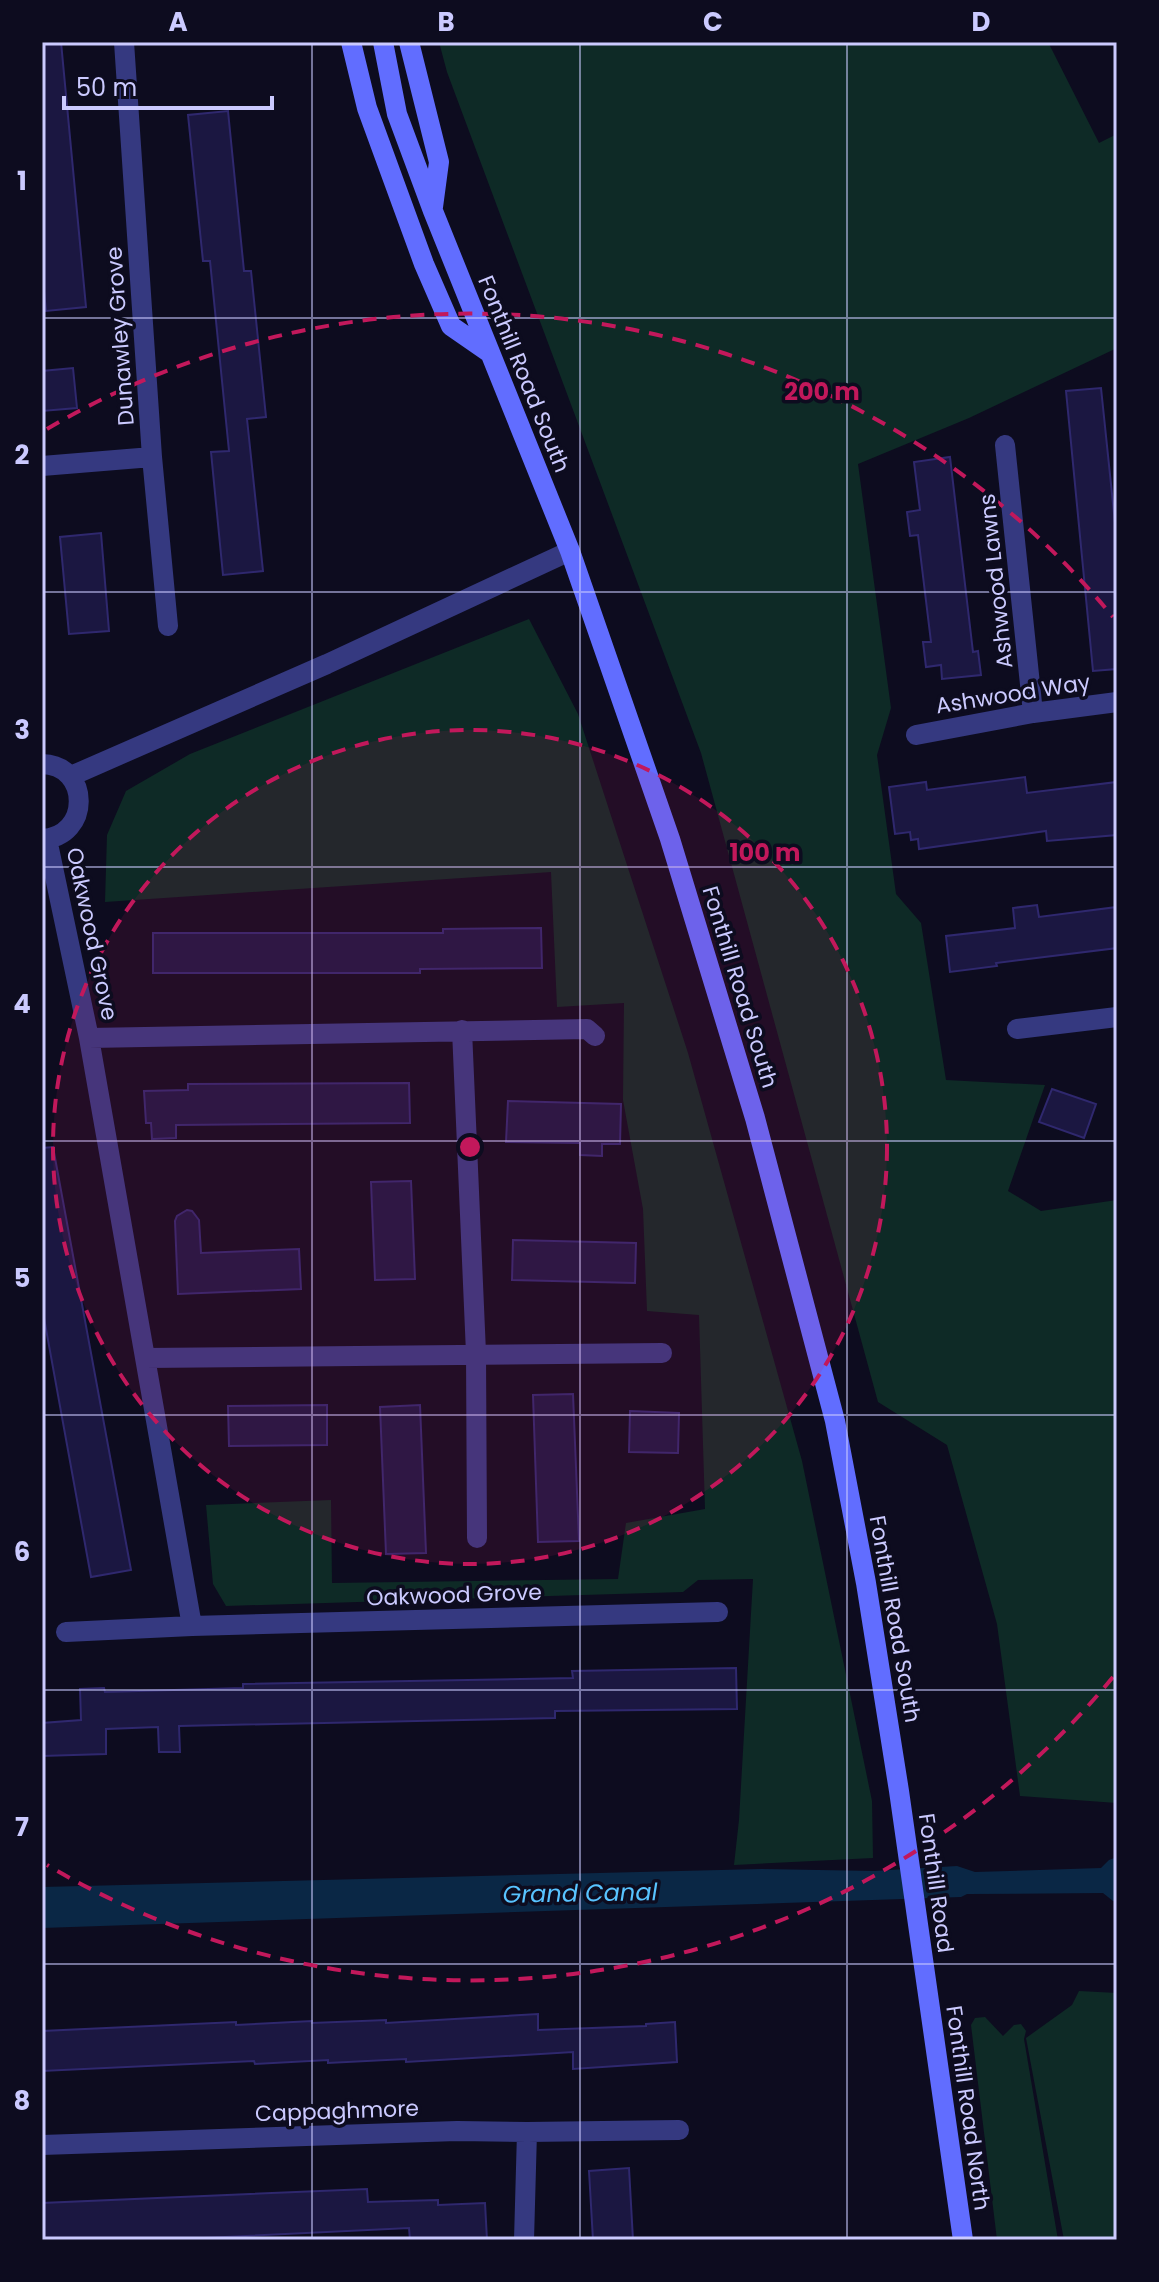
<svg xmlns="http://www.w3.org/2000/svg" width="1159" height="2282" font-family="Poppins,sans-serif">
  <style>
    .green { fill: #0e2a26 }
    .water { fill: #0a2745 }
    .building { fill: #1b1741; stroke: #2f286e; stroke-width: 2 }
    .lines { fill: none; stroke-linecap: round; stroke-linejoin: round }
    .minor { stroke: #353980; stroke-width: 20 }
    .secondary { stroke: #616dff; stroke-width: 20 }
    .grid { fill: none; stroke: #cbcaff; stroke-width: 2; stroke-opacity: 0.55 }
    .ring { fill: none; stroke: #c2185b; stroke-width: 4; stroke-dasharray: 14 10 }
    .labels { text-anchor: middle; dominant-baseline: central; stroke-width: 7; stroke-linejoin: round; paint-order: stroke }
    .street-label { font-size: 22px; fill: #cbcaff; stroke: #0d0c1f }
    .water-label { font-size: 24px; font-style: italic; fill: #58c3ff; stroke: #0d0c1f }
    .centre { fill: #c2185b; stroke: #0d0c1f; stroke-width: 4 }
    .ring-label { font-size: 24px; text-anchor: middle; font-weight: bold; fill: #c2185b; stroke: #0d0c1f; stroke-width: 7; stroke-linejoin: round; paint-order: stroke }
    .neatline { fill: none; stroke: #cbcaff; stroke-width: 3 }
    .grid-label { font-size: 26px; text-anchor: middle; font-weight: bold; fill: #cbcaff }
  </style>
  <rect width="100%" height="100%" fill="#0d0c1f"/>
  <path class="green" d="M 439,42 L 1048,42 L 1099,143 L 1117,134 L 1117,348 L 969,418 L 858,464 L 891,708 L 877,755 L 896,894 L 921,923 L 946,1080 L 1045,1085 L 1008,1191 L 1041,1211 L 1117,1200 L 1117,1803 L 1020,1796 L 997,1624 L 947,1445 L 878,1402 L 701,753 L 447,72 Z
    M 529,619 L 578,714 L 688,1053 L 802,1461 L 872,1801 L 873,1858 L 734,1865 L 739,1820 L 753,1579 L 698,1580 L 683,1592 L 226,1606 L 213,1584 L 206,1505 L 331,1500 L 332,1583 L 618,1579 L 626,1523 L 705,1509 L 699,1315 L 647,1311 L 643,1209 L 623,1100 L 624,1003 L 557,1007 L 551,872 L 105,902 L 107,835 L 126,791 L 190,754 Z
    M 1079,1991 L 1117,1993 L 1117,2240 L 1064,2240 L 1026,2038 L 1072,2005 Z
    M 985,2017 L 1003,2036 L 1014,2025 L 1021,2024 L 1026,2031 L 1024,2039 L 1058,2240 L 997,2240 L 971,2025 L 975,2018 Z"/>
  <path class="water" d="M 1117,1857 L 1117,1901 L 1113,1901 L 1103,1893 L 967,1894 L 961,1897 L 42,1928 L 42,1887 L 761,1869 L 874,1871 L 957,1866 L 975,1872 L 1101,1868 L 1109,1860 Z"/>
  <path class="building" d="M 42,42 L 61,42 L 86,307 L 46,311 L 42,271 Z
    M 228,111 L 244,271 L 251,271 L 266,417 L 247,419 L 263,571 L 223,575 L 211,452 L 229,451 L 210,261 L 203,261 L 188,115 Z
    M 73,368 L 77,408 L 42,411 L 42,371 Z
    M 1101,388 L 1117,542 L 1117,669 L 1093,671 L 1066,391 Z
    M 950,457 L 973,652 L 978,651 L 981,675 L 942,679 L 941,665 L 926,667 L 923,642 L 931,642 L 918,535 L 910,536 L 907,512 L 920,510 L 914,462 Z
    M 101,533 L 109,631 L 69,634 L 60,537 Z
    M 1025,777 L 1027,793 L 1117,782 L 1117,835 L 1047,841 L 1046,831 L 919,849 L 918,839 L 911,840 L 910,832 L 895,834 L 889,787 L 926,782 L 927,790 Z
    M 1037,905 L 1039,917 L 1117,907 L 1117,948 L 996,963 L 997,966 L 950,972 L 946,936 L 1015,928 L 1013,908 Z
    M 541,928 L 542,968 L 420,969 L 420,973 L 153,973 L 153,933 L 443,933 L 443,929 Z
    M 409,1083 L 410,1123 L 176,1125 L 176,1138 L 152,1139 L 151,1123 L 146,1123 L 144,1091 L 188,1090 L 188,1084 Z
    M 1052,1089 L 1096,1104 L 1084,1138 L 1039,1122 Z
    M 508,1101 L 621,1104 L 620,1144 L 602,1144 L 602,1156 L 580,1155 L 580,1143 L 506,1142 Z
    M 53,1147 L 131,1570 L 91,1577 L 42,1307 L 42,1148 Z
    M 411,1181 L 415,1279 L 375,1280 L 371,1182 Z
    M 187,1210 L 192,1211 L 199,1220 L 201,1253 L 299,1249 L 301,1289 L 178,1294 L 175,1221 L 177,1216 Z
    M 513,1240 L 636,1243 L 635,1283 L 512,1280 Z
    M 573,1394 L 579,1541 L 538,1542 L 533,1395 Z
    M 327,1405 L 327,1445 L 229,1446 L 228,1406 Z
    M 420,1405 L 426,1553 L 386,1554 L 380,1407 Z
    M 630,1411 L 679,1413 L 678,1453 L 629,1452 Z
    M 736,1668 L 737,1709 L 555,1711 L 555,1718 L 179,1726 L 180,1752 L 159,1752 L 158,1727 L 106,1729 L 106,1754 L 42,1756 L 42,1723 L 81,1720 L 80,1689 L 104,1688 L 105,1692 L 243,1688 L 243,1684 L 573,1678 L 572,1671 Z
    M 538,2014 L 538,2030 L 646,2026 L 646,2024 L 675,2022 L 677,2062 L 573,2069 L 573,2052 L 406,2062 L 406,2059 L 328,2063 L 328,2060 L 255,2064 L 254,2061 L 42,2071 L 42,2031 L 236,2022 L 236,2025 L 312,2021 L 312,2023 L 386,2020 L 386,2023 Z
    M 629,2168 L 633,2240 L 593,2240 L 589,2171 Z
    M 367,2189 L 368,2202 L 438,2200 L 438,2205 L 485,2203 L 487,2240 L 410,2240 L 409,2228 L 162,2240 L 42,2240 L 42,2203 Z"/>
  <g class="lines">
    <path class="minor" d="M 124,42 L 152,457 L 168,626
      M 1005,445 L 1033,713
      M 42,466 L 152,457
      M 916,735 L 1033,713 L 1117,702
      M 42,764 C 91,765 91,837 42,839
      M 71,776 L 327,664 L 570,551
      M 47,839 L 89,1038 L 192,1626
      M 1017,1029 L 1117,1017
      M 462,1030 L 476,1353 L 477,1538
      M 89,1038 L 587,1029 L 595,1036
      M 145,1358 L 662,1353
      M 66,1632 L 192,1626 L 718,1612
      M 527,2132 L 679,2130
      M 42,2145 L 457,2131 L 527,2132 L 524,2240"/>
    <path class="secondary" d="M 351,42 L 367,108 L 424,264 L 451,326 L 490,353
      M 383,42 L 397,114 L 433,211 L 570,551 L 670,839 L 755,1118 L 835,1421 L 866,1583 L 899,1791 L 963,2240
      M 409,42 L 439,162 L 433,207"/>
  </g>
  <path class="grid" d="M 312,42 L 312,2240M 580,42 L 580,2240M 847,42 L 847,2240M 42,318 L 1117,318M 42,592 L 1117,592M 42,867 L 1117,867M 42,1141 L 1117,1141M 42,1415 L 1117,1415M 42,1690 L 1117,1690M 42,1964 L 1117,1964"/>
  <circle cx="470" cy="1147" r="417" fill="#c2185b" fill-opacity=".12"/>
  <g class="ring">
    <circle cx="470" cy="1147" r="417"/>
    <path d="M1113 1677A833 833 0 0 1 47 1865M47 429A833 833 0 0 1 1113 617"/>
  </g>
  <g class="labels">
    <g class="street-label">
      <text transform="translate(120 336) rotate(-94)">Dunawley Grove</text>
      <text transform="translate(524 374) rotate(68)">Fonthill Road South</text>
      <text transform="translate(996 581) rotate(-96)">Ashwood Lawns</text>
      <text transform="translate(1013 694) rotate(-9)">Ashwood Way</text>
      <text transform="translate(92 934) rotate(78)">Oakwood Grove</text>
      <text transform="translate(740 987) rotate(73)">Fonthill Road South</text>
      <text transform="translate(454 1595) rotate(-2)">Oakwood Grove</text>
      <text transform="translate(895 1619) rotate(80)">Fonthill Road South</text>
      <text transform="translate(936 1883) rotate(82)">Fonthill Road</text>
      <text transform="translate(968 2108) rotate(82)">Fonthill Road North</text>
      <text transform="translate(337 2111) rotate(-2)">Cappaghmore</text>
    </g>
    <g class="water-label">
      <text transform="translate(580 1893) rotate(-1)">Grand Canal</text>
    </g>
  </g>
  <circle cx="470" cy="1147" r="12" class="centre"/>
  <g class="ring-label">
    <text x="822" y="400">200 m</text>
    <text x="765" y="861">100 m</text>
  </g>
  <rect width="1159" height="2282" fill="none" stroke="#0d0c1f" stroke-width="88"/>
  <path d="M64 96v12h208v-12" fill="none" stroke="#cbcaff" stroke-width="4"/>
  <text x="76" y="96" font-size="24" fill="#cbcaff" stroke="#0d0c1f" stroke-width="6" paint-order="stroke">50 m</text>
  <rect x="44" y="44" width="1071" height="2194" class="neatline"/>
  <g class="grid-label">
    <text x="178" y="31">A</text>
    <text x="446" y="31">B</text>
    <text x="713" y="31">C</text>
    <text x="981" y="31">D</text>
    <text x="22" y="190">1</text>
    <text x="22" y="464">2</text>
    <text x="22" y="739">3</text>
    <text x="22" y="1013">4</text>
    <text x="22" y="1287">5</text>
    <text x="22" y="1561">6</text>
    <text x="22" y="1836">7</text>
    <text x="22" y="2110">8</text>
  </g>
</svg>
